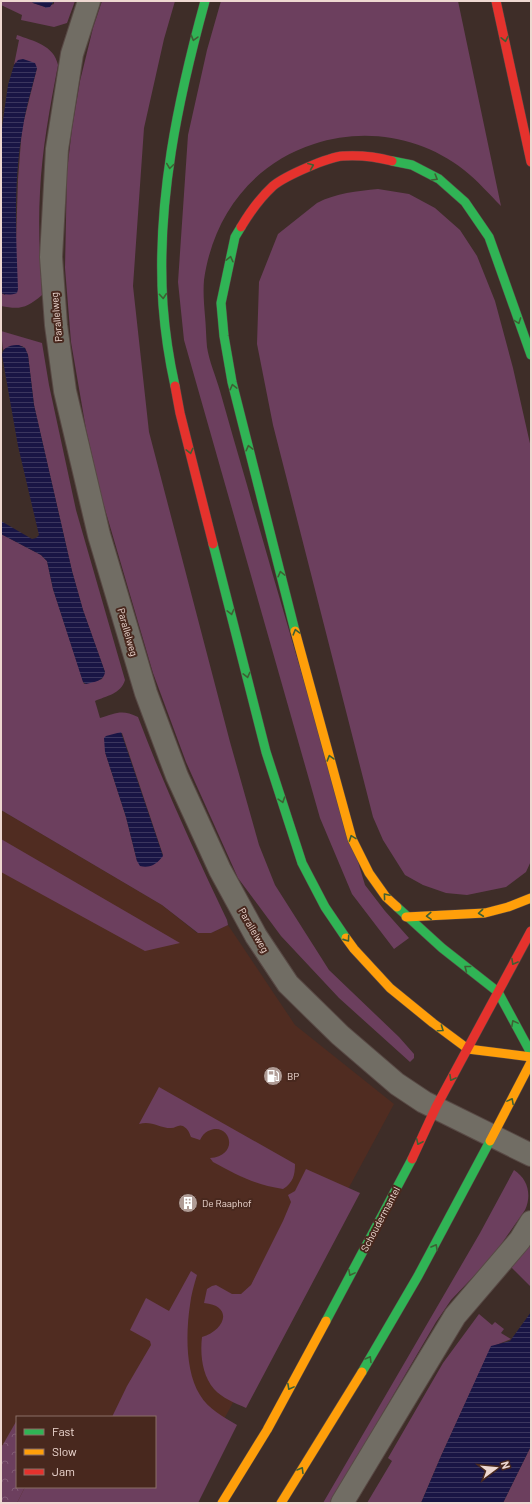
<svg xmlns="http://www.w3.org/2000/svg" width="532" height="1504" font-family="Barlow,sans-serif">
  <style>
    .built { fill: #502c21; fill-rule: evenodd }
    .grass { fill: #6c3f5e; fill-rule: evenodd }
    .forest { fill: url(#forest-crowns) }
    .water { fill: url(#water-rules) }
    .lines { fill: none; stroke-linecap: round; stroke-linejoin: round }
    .street-casing { stroke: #584945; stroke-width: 24 }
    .fast-casing { stroke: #584945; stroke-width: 10 }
    .slow-casing { stroke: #584945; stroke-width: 10 }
    .jam-casing { stroke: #584945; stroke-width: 10 }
    .street { stroke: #716d64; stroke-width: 22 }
    .fast { stroke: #30b455; stroke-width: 9 }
    .slow { stroke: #ff9f0a; stroke-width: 9 }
    .jam { stroke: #e5322d; stroke-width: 9 }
    .oneway { stroke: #3e6034 }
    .labels { text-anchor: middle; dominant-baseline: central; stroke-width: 4; stroke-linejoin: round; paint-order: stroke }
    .street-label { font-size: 10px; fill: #eed8d1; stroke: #48281e }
    .poi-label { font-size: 10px; fill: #eed8d1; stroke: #48281e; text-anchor: start }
  </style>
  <defs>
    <pattern id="forest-crowns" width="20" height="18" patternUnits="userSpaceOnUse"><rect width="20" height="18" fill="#6c3f5e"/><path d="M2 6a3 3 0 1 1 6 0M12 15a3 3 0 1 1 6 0" fill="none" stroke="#815a74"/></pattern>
    <pattern id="water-rules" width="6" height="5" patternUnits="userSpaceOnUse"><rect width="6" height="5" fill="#191545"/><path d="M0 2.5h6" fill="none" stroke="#3b365f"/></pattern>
  </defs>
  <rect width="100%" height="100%" fill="#3e2d28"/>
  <path class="built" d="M 1,810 L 162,905 L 197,933 L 211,933 L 228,925 L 295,1025 L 394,1104 L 202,1460 L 176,1503 L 1,1503 ZM 17,1417 L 155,1417 L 155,1487 L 17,1487 Z"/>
  <path class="grass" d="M 1,1 L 32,1 L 33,3 L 45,7 L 54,4 L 54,1 L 75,1 L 67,23 L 54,27 L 21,20 L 22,15 L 1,5 Z
    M 102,1 L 175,1 L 164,39 L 144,128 L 133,286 L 149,432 L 230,742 L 259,845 L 275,885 L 329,970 L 399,1037 L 414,1054 L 414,1058 L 410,1062 L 339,998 L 281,936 L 238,878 L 186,762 L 153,673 L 102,499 L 86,429 L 71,342 L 65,268 L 67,171 L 72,129 L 80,81 L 93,28 Z
    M 221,1 L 458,1 L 501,206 C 489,194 478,181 464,170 C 422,137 366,127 314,144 C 252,164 213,216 204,280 C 203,292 204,304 205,316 C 206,326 206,337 207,347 C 209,361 216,377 220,391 C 229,423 238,454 247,485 C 285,619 325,752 365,885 L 385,911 L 409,938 L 394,949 L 352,894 L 320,818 L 184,340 L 178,282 L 188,135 L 207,50 Z
    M 17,35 C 33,41 54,45 58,65 C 50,107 42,149 40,192 C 38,226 40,261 42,295 C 27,308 20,310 1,306 L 1,293 L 5,295 L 16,241 L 18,179 L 22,128 L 37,68 L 16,62 L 14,65 L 19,40 L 16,39 Z
    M 378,189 L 409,194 L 435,208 L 460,230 L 477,256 L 495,301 L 513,368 L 531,448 L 531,861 L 526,872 L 506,887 L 467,895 L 446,893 L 423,885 L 405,875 L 383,840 L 373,817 L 273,425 L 257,344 L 259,282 L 278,234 L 317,203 C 336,193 357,191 378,189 Z
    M 1,331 L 42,343 L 49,385 L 76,510 L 125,680 C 121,694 106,696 95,701 L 100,718 C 116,713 122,709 138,717 C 164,786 195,853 227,920 L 228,925 L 211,933 L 198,933 L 162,905 L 1,810 L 1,534 L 41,555 L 47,561 L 53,589 L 84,684 L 102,679 L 105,672 L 83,610 L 72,571 L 34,405 L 28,355 L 25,348 L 22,346 L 6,348 L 3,350 ZM 121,733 L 122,733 L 163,855 L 137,861 L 126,817 L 105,752 Z
    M 1,839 L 180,943 L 145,951 L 1,872 Z
    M 159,1087 L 295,1164 C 295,1175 293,1183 283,1189 C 255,1185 237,1175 213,1162 L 210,1158 C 241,1156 230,1120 208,1131 C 204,1133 202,1136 200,1140 L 191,1137 C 189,1132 188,1129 183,1126 C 178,1124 176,1128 171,1128 C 159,1128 151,1120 139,1124 Z
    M 306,1169 L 360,1193 L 246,1408 C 235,1403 222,1398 214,1389 C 202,1375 200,1354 202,1337 C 224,1331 235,1306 204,1303 L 207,1289 L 212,1286 L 216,1285 L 232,1294 L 241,1294 L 251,1285 L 283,1221 L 291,1202 L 288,1195 L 295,1191 Z
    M 514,1170 C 528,1179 532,1195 525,1210 L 493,1256 L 451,1300 L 436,1322 L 330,1503 L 323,1503 L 480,1233 Z
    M 531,1241 L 531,1287 L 511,1267 Z
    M 191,1271 L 197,1275 C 194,1285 191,1295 190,1305 C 186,1331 185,1372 200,1395 C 208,1409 224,1417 237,1425 L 198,1503 L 17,1503 L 25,1487 L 155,1487 L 155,1417 L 112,1417 L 127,1386 L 151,1345 L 150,1341 L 130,1330 L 146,1298 L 169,1311 Z
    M 479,1314 L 492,1325 L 495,1322 L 504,1329 L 501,1333 L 511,1339 L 491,1347 L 441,1456 L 421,1503 L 367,1503 L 392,1461 L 388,1458 L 443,1363 Z
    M 531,1446 L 531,1503 L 503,1503 Z"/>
  <path class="forest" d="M 17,1420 L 17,1487 L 25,1487 L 17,1503 L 1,1503 L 1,1448 Z"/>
  <path class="water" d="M 32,1 L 54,1 L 50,7 L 45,8 L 45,7 L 33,3 Z
    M 23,59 L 35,63 L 37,68 C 32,88 26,107 23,127 C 13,181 16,236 18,289 L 17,293 C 11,295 6,295 1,293 L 1,134 L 8,85 L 14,65 L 18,60 Z
    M 19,345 L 25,348 L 28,355 L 34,405 L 72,571 L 83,610 L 105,672 C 104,681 94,682 86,684 L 83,682 L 53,589 L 47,561 L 41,555 L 1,534 L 1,521 L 32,539 L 36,538 L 39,535 L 18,446 L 2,355 C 3,346 12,345 19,345 Z
    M 121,732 L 163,856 C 158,863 150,869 140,866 L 137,861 L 126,817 L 105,752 L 104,738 L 106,736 Z
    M 531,1312 L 531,1446 L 503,1503 L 421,1503 L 441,1456 L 491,1346 L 510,1341 Z"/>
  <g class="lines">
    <defs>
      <path id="street" d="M 89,1 L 72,54 L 57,149 L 51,257 L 56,325 L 65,391 L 99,535 L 146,693 L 177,776 L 220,870 L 256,936 L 288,984 L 340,1035 L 397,1084 L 424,1102 L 531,1155
        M 342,1503 L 455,1316 L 520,1240 L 531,1222"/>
      <path id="fast" d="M 392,161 L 412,165 L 439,179 L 465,202 L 489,237 L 531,355
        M 241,227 L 235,237 L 221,303 L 224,336 L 232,382 L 295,631
        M 175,386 C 169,359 165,332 163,305 C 156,203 178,99 205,1
        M 213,544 L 266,752 L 302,863 L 325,907 L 346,938
        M 397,907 L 442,948 L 498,992 L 531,1053
        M 326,1321 L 412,1159
        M 362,1372 L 418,1276 L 490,1141"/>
      <path id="slow" d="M 295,631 L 352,839 L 369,873 L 386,897 L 397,907
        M 406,917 L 485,913 L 508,907 L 531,898
        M 346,938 L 354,949 L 390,988 L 433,1023 L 468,1049 L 531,1057
        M 490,1141 L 531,1062
        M 222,1503 L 267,1430 L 326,1321
        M 281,1503 L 362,1372"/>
      <path id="jam" d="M 496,1 L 531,162
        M 241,227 C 250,212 260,198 273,186 C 285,176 328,157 343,156 C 359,155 377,157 392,161
        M 175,386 L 180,413 L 213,544
        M 412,1159 L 436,1107 L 531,931"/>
    </defs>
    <use href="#street" class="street-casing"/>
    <use href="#fast" class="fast-casing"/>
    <use href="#slow" class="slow-casing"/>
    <use href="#jam" class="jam-casing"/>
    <use href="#street" class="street"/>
    <use href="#fast" class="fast"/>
    <use href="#slow" class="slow"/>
    <use href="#jam" class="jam"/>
  </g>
  <defs><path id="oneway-chevron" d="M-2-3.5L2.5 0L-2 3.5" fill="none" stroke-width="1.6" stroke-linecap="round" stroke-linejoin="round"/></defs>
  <g class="oneway">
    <use href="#oneway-chevron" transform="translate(194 38) rotate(106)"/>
    <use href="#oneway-chevron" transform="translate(505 39) rotate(78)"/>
    <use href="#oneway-chevron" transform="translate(170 166) rotate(98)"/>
    <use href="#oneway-chevron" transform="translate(311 166) rotate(-22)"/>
    <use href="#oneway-chevron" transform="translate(435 178) rotate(31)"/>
    <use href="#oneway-chevron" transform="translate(230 259) rotate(-77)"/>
    <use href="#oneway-chevron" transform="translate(163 296) rotate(85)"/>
    <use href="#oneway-chevron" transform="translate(518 321) rotate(70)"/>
    <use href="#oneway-chevron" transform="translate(233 387) rotate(-104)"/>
    <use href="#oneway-chevron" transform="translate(249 448) rotate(-104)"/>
    <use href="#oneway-chevron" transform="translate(190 451) rotate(76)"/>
    <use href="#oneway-chevron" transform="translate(281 574) rotate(-104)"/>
    <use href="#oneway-chevron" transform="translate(231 612) rotate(76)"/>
    <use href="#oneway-chevron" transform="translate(296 632) rotate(-105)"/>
    <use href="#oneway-chevron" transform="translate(247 675) rotate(76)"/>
    <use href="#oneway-chevron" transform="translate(330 758) rotate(-106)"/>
    <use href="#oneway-chevron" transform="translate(282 800) rotate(72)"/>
    <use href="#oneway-chevron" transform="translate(352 838) rotate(-110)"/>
    <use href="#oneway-chevron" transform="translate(386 896) rotate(-130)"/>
    <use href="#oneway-chevron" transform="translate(481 913) rotate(174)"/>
    <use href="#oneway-chevron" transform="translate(429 916) rotate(177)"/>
    <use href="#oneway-chevron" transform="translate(347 939) rotate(55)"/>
    <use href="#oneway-chevron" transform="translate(514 962) rotate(119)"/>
    <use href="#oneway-chevron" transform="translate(467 968) rotate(-142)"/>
    <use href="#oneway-chevron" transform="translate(514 1023) rotate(-118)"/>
    <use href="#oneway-chevron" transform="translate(441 1029) rotate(35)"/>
    <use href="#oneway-chevron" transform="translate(452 1078) rotate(119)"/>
    <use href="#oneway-chevron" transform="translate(511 1101) rotate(-62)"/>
    <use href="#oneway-chevron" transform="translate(419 1142) rotate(115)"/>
    <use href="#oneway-chevron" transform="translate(435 1247) rotate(-61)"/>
    <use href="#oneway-chevron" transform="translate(351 1273) rotate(118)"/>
    <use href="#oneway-chevron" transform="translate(369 1359) rotate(-59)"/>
    <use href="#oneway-chevron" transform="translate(290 1387) rotate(118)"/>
    <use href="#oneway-chevron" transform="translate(301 1470) rotate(-59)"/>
  </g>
  <defs>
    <symbol id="fuel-disc" viewBox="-11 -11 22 22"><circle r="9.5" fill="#b09c96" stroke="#48281e"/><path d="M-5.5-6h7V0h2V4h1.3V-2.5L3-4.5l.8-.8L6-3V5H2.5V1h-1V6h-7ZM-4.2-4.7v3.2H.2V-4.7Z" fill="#fff"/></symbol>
    <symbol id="building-disc" viewBox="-11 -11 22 22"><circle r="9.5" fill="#b09c96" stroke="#48281e"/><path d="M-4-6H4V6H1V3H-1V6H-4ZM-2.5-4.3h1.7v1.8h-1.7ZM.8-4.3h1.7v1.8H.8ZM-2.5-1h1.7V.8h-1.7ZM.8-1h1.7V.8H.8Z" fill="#fff"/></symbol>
  </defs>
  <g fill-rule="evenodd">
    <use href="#fuel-disc" x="262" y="1065" width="22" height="22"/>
    <use href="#building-disc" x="177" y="1192" width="22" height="22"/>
  </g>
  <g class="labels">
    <g class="street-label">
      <text transform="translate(56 317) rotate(-95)">Parallelweg</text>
      <text transform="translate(128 632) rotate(74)">Parallelweg</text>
      <text transform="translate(254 930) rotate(60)">Parallelweg</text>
      <text transform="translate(380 1219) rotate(-62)">Schoudermantel</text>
    </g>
    <g class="poi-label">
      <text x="287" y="1076">BP</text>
      <text x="202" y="1203">De Raaphof</text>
    </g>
  </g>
  <rect width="532" height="1504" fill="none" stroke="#eed8d1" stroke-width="4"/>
  <rect x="16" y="1416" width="140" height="72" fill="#48281e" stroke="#8a6e66"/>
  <rect x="24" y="1429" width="20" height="6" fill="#30b455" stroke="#8a6e66"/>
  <text x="52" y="1436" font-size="12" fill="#eed8d1">Fast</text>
  <rect x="24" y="1449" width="20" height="6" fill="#ff9f0a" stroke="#8a6e66"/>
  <text x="52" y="1456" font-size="12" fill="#eed8d1">Slow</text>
  <rect x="24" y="1469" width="20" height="6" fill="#e5322d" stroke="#8a6e66"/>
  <text x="52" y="1476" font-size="12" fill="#eed8d1">Jam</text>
  <g transform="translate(496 1468) rotate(74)" stroke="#48281e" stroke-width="3" paint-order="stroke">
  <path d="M0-3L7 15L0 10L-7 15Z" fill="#eed8d1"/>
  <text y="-6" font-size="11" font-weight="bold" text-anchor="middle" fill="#eed8d1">N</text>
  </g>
</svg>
